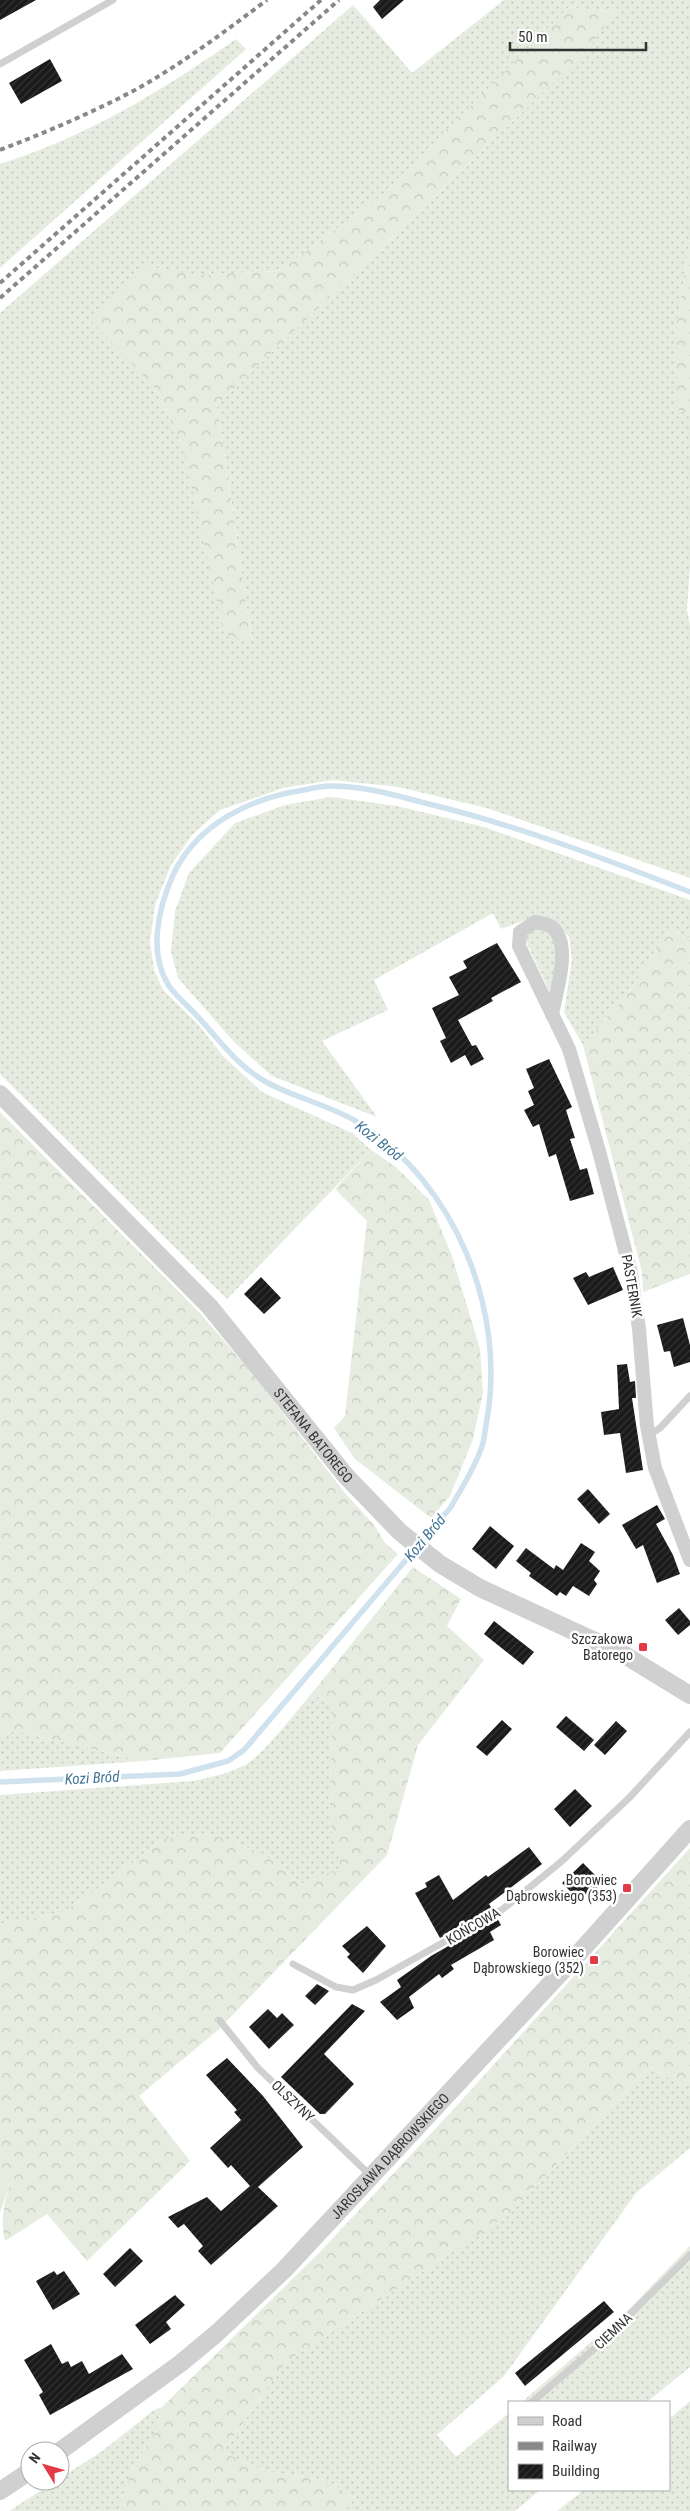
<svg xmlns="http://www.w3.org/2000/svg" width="690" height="2511" font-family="'Roboto Condensed',sans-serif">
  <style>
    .grass { fill: url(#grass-dots); fill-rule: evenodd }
    .forest { fill: url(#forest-crowns) }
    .garden { fill: #e6ecdf }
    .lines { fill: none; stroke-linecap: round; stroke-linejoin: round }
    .stream { stroke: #cfe2ee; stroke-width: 5.5 }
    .building { fill: url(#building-hatch) }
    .service { stroke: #d0d0d0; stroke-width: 7 }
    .minor { stroke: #d0d0d0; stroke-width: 14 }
    .tertiary { stroke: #d0d0d0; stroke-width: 18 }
    .rail { stroke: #888; stroke-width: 4; stroke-dasharray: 5 4; stroke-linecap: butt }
    .poi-dot { fill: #e63946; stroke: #fff; stroke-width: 2 }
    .labels { text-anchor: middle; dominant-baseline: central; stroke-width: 5; stroke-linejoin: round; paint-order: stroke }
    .street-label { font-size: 14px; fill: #333; stroke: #fff }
    .poi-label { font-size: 14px; fill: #333; stroke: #fff; text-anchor: end }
    .water-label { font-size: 15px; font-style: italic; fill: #3f7597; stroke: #fff }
  </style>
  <defs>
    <pattern id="grass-dots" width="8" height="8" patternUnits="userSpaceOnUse" patternTransform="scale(1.25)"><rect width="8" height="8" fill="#e6ecdf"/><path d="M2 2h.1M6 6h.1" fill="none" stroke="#c6cbc0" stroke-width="1.8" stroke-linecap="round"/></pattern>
    <pattern id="forest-crowns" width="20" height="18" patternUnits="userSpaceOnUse" patternTransform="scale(1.25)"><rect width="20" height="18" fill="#e6ecdf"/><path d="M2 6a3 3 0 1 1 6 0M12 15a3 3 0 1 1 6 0" fill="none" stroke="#c6cbc0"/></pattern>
    <pattern id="building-hatch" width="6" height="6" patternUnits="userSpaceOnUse" patternTransform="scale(1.25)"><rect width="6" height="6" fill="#1a1a1a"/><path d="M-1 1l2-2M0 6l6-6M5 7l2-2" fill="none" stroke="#333"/></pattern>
  </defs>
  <rect width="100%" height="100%" fill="#fff"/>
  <path class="grass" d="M 504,0 L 690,0 L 690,239 L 677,323 L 677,409 L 690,414 L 690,565 L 687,609 L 690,625 L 690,878 L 490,809 L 399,787 L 333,780 L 283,788 L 220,810 L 192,835 L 171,865 L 155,905 L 150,942 L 154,970 L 163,990 L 198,1024 L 223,1056 L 262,1092 L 352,1133 L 371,1150 L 227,1299 L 0,1074 L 0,313 L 353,5 L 412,73 ZM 569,7 L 614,12 L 589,48 L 217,405 L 252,641 L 182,444 L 154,387 L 146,267 L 197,275 L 279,271 L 381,196 Z
    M 236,39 L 246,49 L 0,268 L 0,164 C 86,137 162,91 236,39 Z
    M 331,797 L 397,806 L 484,827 L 690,900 L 690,939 L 671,929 L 626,996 L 583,1045 L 564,1012 L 572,959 L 569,937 L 555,921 L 536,916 L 501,929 L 493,913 L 374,980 L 388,1010 L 322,1041 L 377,1117 L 272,1076 L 234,1042 L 178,978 L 171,952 L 175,911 L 189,873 L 235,823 L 285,805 Z
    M 540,928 L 550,932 L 558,955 L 550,992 L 527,944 L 526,937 L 533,930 Z
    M 320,1697 L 333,1706 L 329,1819 L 342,1868 L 301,1884 L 262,1853 L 210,1834 L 163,1839 L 110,1881 L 61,1913 L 0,1924 L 0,1795 L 193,1781 C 211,1777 228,1774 245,1765 C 262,1756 294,1714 308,1698 Z
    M 16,1731 L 143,1761 L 0,1771 L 0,1735 Z
    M 650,2066 L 679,2085 L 690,2080 L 690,2148 L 636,2193 L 504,2376 L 437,2435 L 456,2457 L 509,2413 L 509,2490 L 540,2490 L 515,2511 L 344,2511 L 355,2498 L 325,2480 L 265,2471 L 222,2452 L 286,2362 L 508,2215 Z
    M 690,2246 L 690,2367 L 647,2402 L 522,2402 L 629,2309 Z
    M 690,2401 L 690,2511 L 557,2511 L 584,2490 L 669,2490 L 669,2419 Z
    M 162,2407 L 157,2429 L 131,2472 L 119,2511 L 9,2511 L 56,2481 L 60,2481 L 60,2478 L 101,2452 L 154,2410 Z"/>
  <path class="forest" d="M 569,7 L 615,12 L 589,48 L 217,405 L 252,642 L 224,634 L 182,444 L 154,387 L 90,320 L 146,266 L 197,275 L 279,271 L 381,196 Z
    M 690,239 L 690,414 L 677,409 L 677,323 Z
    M 671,929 L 690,939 L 690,1274 L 643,1292 L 642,1272 L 583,1045 L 626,996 Z
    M 0,1112 L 200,1313 L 253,1374 L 344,1492 L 375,1526 L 385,1543 L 398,1554 L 220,1753 L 143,1761 L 16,1731 L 0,1735 Z
    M 371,1150 L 396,1167 L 429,1200 L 452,1256 L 480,1349 L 483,1393 L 473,1439 L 450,1496 L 431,1518 L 355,1459 L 334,1428 L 345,1416 L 367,1221 L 335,1189 Z
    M 413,1567 L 461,1599 L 447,1626 L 484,1660 L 418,1745 L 387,1855 L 218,2030 L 139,2096 L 190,2161 L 87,2261 L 47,2214 L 5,2241 C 0,2222 4,2203 10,2184 L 0,2165 L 0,1924 L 61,1913 L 110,1881 L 163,1839 L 210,1834 L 262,1853 L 301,1884 L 341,1868 L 329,1819 L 333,1706 L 320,1697 L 308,1698 Z
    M 690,1848 L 690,2080 L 679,2085 L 650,2066 L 508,2215 L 286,2362 L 222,2452 L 265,2471 L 325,2480 L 355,2498 L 344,2511 L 119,2511 L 131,2472 L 157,2429 L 162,2407 L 319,2253 L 451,2112 Z"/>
  <path class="garden" d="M 0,2165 L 10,2184 L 0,2213 Z"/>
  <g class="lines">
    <path class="stream" d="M 0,1782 L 180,1774 L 228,1761 L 244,1750 L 451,1507 C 462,1487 475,1468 482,1446 C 485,1438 485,1428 487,1419 C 506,1310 455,1183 359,1123 C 330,1105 295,1098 266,1082 C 236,1065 220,1040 197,1016 C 188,1006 177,997 169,986 C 148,953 158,909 173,875 C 197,824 250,798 304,790 C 313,788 323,786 331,786 C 363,786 395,795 425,803 C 516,825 603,858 690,892"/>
  </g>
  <path class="building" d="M 0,0 L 36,0 L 0,20 Z
    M 380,0 L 404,0 L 382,19 L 373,7 Z
    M 50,59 L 62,81 L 21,104 L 9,83 Z
    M 497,943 L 521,982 L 491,998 L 493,1001 L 458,1020 L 472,1046 L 476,1045 L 484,1059 L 471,1066 L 465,1055 L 451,1063 L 440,1041 L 446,1038 L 432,1008 L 459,995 L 449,977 L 467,968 L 463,961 Z
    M 549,1059 L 572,1107 L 566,1110 L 575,1138 L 570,1139 L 580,1170 L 587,1168 L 594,1194 L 570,1201 L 556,1154 L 549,1157 L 539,1124 L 533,1127 L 524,1110 L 534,1105 L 528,1091 L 534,1088 L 526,1069 Z
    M 613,1267 L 623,1290 L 588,1305 L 573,1278 L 586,1272 L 589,1277 Z
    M 261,1277 L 281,1298 L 264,1314 L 244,1294 Z
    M 683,1318 L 690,1345 L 690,1362 L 674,1367 L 670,1351 L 664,1352 L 657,1325 Z
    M 627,1364 L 630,1382 L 635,1381 L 636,1398 L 632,1398 L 643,1470 L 626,1473 L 620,1433 L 604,1435 L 601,1412 L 619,1409 L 617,1365 Z
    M 588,1489 L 610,1514 L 599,1524 L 577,1499 Z
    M 657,1505 L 665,1519 L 656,1524 L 673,1555 L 680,1574 L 657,1583 L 643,1545 L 636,1549 L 622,1525 Z
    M 490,1526 L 514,1546 L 496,1569 L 472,1549 Z
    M 581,1543 L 595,1552 L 589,1561 L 600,1571 L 594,1580 L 597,1584 L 589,1596 L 573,1586 L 566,1596 L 560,1592 L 557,1596 L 529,1576 L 531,1573 L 516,1561 L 526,1548 L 554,1569 L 556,1565 L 563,1570 Z
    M 679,1608 L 690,1621 L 690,1625 L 678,1635 L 665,1620 Z
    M 494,1621 L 534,1652 L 523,1665 L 484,1634 Z
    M 566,1716 L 594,1740 L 584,1751 L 556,1727 Z
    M 502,1720 L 512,1729 L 487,1756 L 476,1747 Z
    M 616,1721 L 627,1731 L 605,1755 L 594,1745 Z
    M 575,1789 L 592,1806 L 570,1827 L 554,1809 Z
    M 529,1847 L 542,1864 L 489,1904 L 492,1909 L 440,1938 L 415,1893 L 427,1887 L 425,1883 L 439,1875 L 453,1900 L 486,1875 L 488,1877 Z
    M 583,1863 L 602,1882 L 582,1903 L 562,1883 Z
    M 497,1918 L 501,1925 L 490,1932 L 494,1940 L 451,1965 L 454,1969 L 442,1978 L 439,1974 L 409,1997 L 414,2008 L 397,2020 L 380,2002 L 401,1987 L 397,1980 L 431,1956 Z
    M 367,1926 L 386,1946 L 363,1973 L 347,1957 L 350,1954 L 342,1946 Z
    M 317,1984 L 329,1991 L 315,2005 L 305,1996 Z
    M 352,2004 L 365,2011 L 324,2054 L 354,2084 L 325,2114 L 320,2114 L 281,2077 Z
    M 268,2009 L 277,2018 L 282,2013 L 294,2025 L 269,2049 L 249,2027 Z
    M 227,2058 L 263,2096 L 303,2147 L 258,2187 L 278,2206 L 211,2265 L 198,2251 L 203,2246 L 184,2224 L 178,2228 L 168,2217 L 207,2197 L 221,2211 L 250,2186 L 231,2165 L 228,2168 L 210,2148 L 241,2120 L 234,2112 L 237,2110 L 206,2075 Z
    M 130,2248 L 143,2261 L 115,2287 L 103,2274 Z
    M 54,2271 L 57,2275 L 64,2271 L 80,2294 L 53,2310 L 36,2281 Z
    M 175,2295 L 185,2305 L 166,2322 L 171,2329 L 150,2344 L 135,2325 Z
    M 604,2301 L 614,2312 L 525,2386 L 515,2373 Z
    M 51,2344 L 62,2364 L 68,2361 L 71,2367 L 82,2361 L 89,2374 L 122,2354 L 133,2369 L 50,2415 L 39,2395 L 43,2392 L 24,2360 Z"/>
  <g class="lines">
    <path class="service" d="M 0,64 L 113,0
      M 649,1435 L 660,1428 L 690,1396
      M 293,1964 L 336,1987 L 353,1990 L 376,1980 L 503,1909 L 562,1861 L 629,1798 L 690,1732
      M 220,2021 L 258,2068 L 370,2175
      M 532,2402 L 601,2343 L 690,2255"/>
    <path class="minor" d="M 552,1015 C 556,991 572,946 553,928 C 549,924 541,923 535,922 L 520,932 L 519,946 L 569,1049 L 599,1151 L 631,1273 L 639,1329 L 647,1426 L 655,1468 L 690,1560"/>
    <g class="tertiary">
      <path id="s1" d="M 0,1094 L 210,1307 L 346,1476 L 400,1532 L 440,1564 L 480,1588 L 623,1654 L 690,1695"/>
      <path id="s2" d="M 60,2451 L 181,2363 L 217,2333 L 284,2270 L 579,1953 L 690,1829"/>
      <path d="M 0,2491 L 30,2471"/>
    </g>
    <path class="rail" d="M 0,150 C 47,132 91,113 135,90 C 182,64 224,32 267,0
      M 0,283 L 321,0
      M 0,298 L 339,0"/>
  </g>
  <g class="poi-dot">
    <rect x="638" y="1642" width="10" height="10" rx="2.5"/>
    <rect x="622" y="1883" width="10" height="10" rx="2.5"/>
    <rect x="589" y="1955" width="10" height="10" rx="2.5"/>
  </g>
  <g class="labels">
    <g class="street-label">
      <text transform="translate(632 1286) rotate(80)">PASTERNIK</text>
      <text stroke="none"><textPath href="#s1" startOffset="464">STEFANA BATOREGO</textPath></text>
      <text transform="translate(473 1926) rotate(-30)">KOŃCOWA</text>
      <text transform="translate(293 2101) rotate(44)">OLSZYNY</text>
      <text stroke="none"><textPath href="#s2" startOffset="444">JAROSŁAWA DĄBROWSKIEGO</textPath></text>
      <text transform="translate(613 2331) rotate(-43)">CIEMNA</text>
    </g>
    <g class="poi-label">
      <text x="633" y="1639">Szczakowa<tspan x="633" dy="16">Batorego</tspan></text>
      <text x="617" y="1880">Borowiec<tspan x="617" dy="16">Dąbrowskiego (353)</tspan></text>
      <text x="584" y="1952">Borowiec<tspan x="584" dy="16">Dąbrowskiego (352)</tspan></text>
    </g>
    <g class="water-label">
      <text transform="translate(379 1141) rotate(38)">Kozi Bród</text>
      <text transform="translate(425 1538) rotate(-50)">Kozi Bród</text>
      <text transform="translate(92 1778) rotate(-3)">Kozi Bród</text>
    </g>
  </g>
  <rect x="508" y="2401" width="162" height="90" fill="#ffffff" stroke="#adadad"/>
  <rect x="518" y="2417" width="25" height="8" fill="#d0d0d0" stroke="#adadad"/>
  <text x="552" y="2426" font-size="15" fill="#333333">Road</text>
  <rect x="518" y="2442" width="25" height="8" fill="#888888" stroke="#adadad"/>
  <text x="552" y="2451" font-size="15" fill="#333333">Railway</text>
  <rect x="518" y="2464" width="25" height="15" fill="url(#building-hatch)" stroke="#adadad"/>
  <text x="552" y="2476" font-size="15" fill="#333333">Building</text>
  <g transform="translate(45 2466) rotate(307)"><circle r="24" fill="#ffffff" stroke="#adadad"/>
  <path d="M0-4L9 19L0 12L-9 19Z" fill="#e63946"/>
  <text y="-8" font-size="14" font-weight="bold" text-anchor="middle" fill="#333333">N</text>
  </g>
  <path d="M510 42v8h136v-8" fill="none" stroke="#333333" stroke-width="2.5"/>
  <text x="518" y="42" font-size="15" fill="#333333" stroke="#ffffff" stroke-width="4" paint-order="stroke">50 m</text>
</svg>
